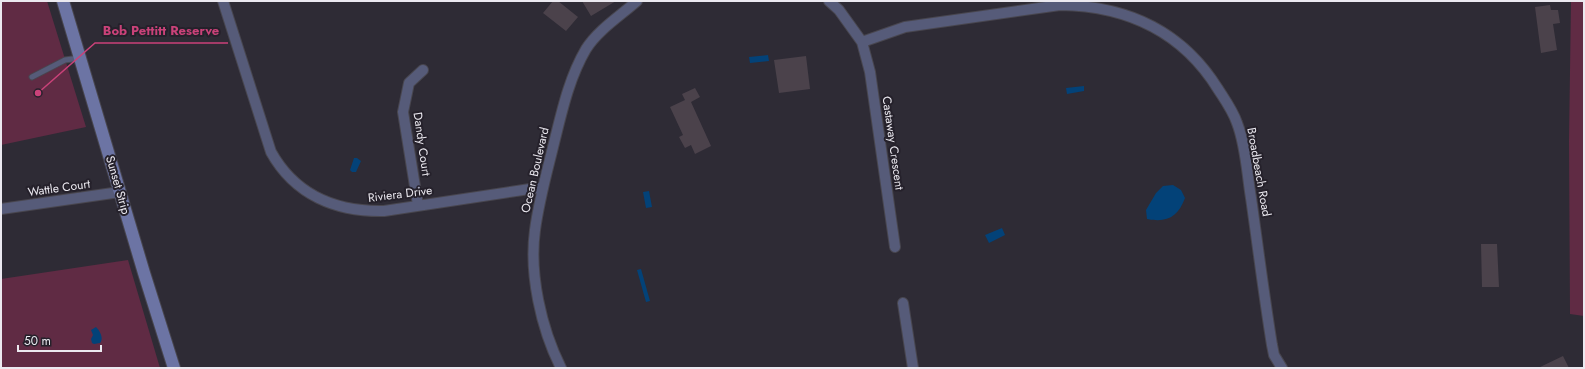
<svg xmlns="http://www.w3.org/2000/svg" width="1585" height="369" font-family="Jost,sans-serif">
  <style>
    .green { fill: #602b44 }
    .water { fill: #034278 }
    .building { fill: #4b424b }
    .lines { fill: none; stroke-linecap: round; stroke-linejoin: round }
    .lane-casing { stroke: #48464f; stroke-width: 7 }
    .street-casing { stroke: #48464f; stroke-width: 12 }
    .secondary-casing { stroke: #48464f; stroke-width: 14 }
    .lane { stroke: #565b79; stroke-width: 5 }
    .street { stroke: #565b79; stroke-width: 10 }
    .secondary { stroke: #6c74a4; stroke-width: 12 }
    .labels { text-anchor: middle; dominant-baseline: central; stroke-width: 4; stroke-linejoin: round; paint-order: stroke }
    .street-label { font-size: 12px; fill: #ebe9f0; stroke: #25212b }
    .leader { fill: none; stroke: #ca4279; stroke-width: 1.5 }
    .callout-dot { fill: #ca4279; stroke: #25212b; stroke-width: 1.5 }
    .callout-label { font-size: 13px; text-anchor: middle; font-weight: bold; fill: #ca4279; stroke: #25212b; stroke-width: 4; stroke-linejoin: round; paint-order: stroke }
  </style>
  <rect width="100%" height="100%" fill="#2e2b35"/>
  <path class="green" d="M 1,1 L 47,1 L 86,127 L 1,145 Z
    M 1571,1 L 1584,1 L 1584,316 L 1570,314 L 1569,141 Z
    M 128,260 L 160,368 L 1,368 L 1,279 Z"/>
  <path class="water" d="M 768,55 L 769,61 L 750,63 L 749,57 Z
    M 1084,86 L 1084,91 L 1067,94 L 1066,88 Z
    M 354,158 L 357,158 L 361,161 L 356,172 L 352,172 L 350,170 Z
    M 1173,185 L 1181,190 L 1185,198 C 1178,217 1167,223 1147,219 L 1146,210 L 1156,193 L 1163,186 Z
    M 649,191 L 652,207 L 646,208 L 643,192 Z
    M 1002,228 L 1005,235 L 989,243 L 985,235 Z
    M 641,269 L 650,301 L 646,302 L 637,270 Z
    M 96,327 C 100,331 104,338 100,343 L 94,344 L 92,343 L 91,339 L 93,335 L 91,330 Z"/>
  <path class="building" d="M 553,1 L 558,1 L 578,17 L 566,31 L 543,13 Z
    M 582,1 L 616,1 L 591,16 Z
    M 1550,5 L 1551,10 L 1558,10 L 1560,23 L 1553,24 L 1557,50 L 1541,53 L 1535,7 Z
    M 806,56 L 810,89 L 779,93 L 774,60 Z
    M 695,88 L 700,97 L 691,102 L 711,146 L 695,154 L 691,145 L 685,148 L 679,137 L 683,135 L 670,107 L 685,100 L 682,94 Z
    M 1481,244 L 1497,244 L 1499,287 L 1482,287 Z
    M 1563,356 L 1569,368 L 1538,368 Z"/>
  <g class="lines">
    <defs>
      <path id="lane" d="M 32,77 L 65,60 L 80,58"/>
      <path id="street" d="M 223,1 L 271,152 C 295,195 336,212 384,211 L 543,187
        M 829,1 L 839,10 L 862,42 L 905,27 L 1060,5 C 1127,6 1182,31 1218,89 C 1225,100 1233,111 1237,123 C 1246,146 1247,174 1251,198 C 1258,247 1264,296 1272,345 L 1274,355 L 1282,368
        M 862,42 L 870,72 L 895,247
        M 418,205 L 403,112 L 409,83 L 423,70
        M 1,209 L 120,192
        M 903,303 L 913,368
        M 561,368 C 541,328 529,274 535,230 C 539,200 547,172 554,143 C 562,111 569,78 586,49 C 598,30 620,16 637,1"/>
      <path id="secondary" d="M 63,1 L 144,273 L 174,368"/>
    </defs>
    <use href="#lane" class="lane-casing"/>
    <use href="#street" class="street-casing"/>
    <use href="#secondary" class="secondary-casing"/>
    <use href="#lane" class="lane"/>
    <use href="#street" class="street"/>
    <use href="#secondary" class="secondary"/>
  </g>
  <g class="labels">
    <g class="street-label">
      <text transform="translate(893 143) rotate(82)">Castaway Crescent</text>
      <text transform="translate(422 144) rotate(82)">Dandy Court</text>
      <text transform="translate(535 170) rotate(-77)">Ocean Boulevard</text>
      <text transform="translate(1259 172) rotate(80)">Broadbeach Road</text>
      <text transform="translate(118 185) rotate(74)">Sunset Strip</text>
      <text transform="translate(59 188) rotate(-8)">Wattle Court</text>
      <text transform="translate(400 194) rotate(-7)">Riviera Drive</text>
    </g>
  </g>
  <path class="leader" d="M38 93L95 43H228"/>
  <circle class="callout-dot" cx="38" cy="93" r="4"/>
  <g class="callout-label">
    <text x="161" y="35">Bob Pettitt Reserve</text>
  </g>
  <rect width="1585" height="369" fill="none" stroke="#ebe9f0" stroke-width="4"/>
  <path d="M18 345v6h83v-6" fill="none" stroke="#ebe9f0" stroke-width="2"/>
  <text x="24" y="345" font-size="12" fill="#ebe9f0" stroke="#25212b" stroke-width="3" paint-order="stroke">50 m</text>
</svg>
